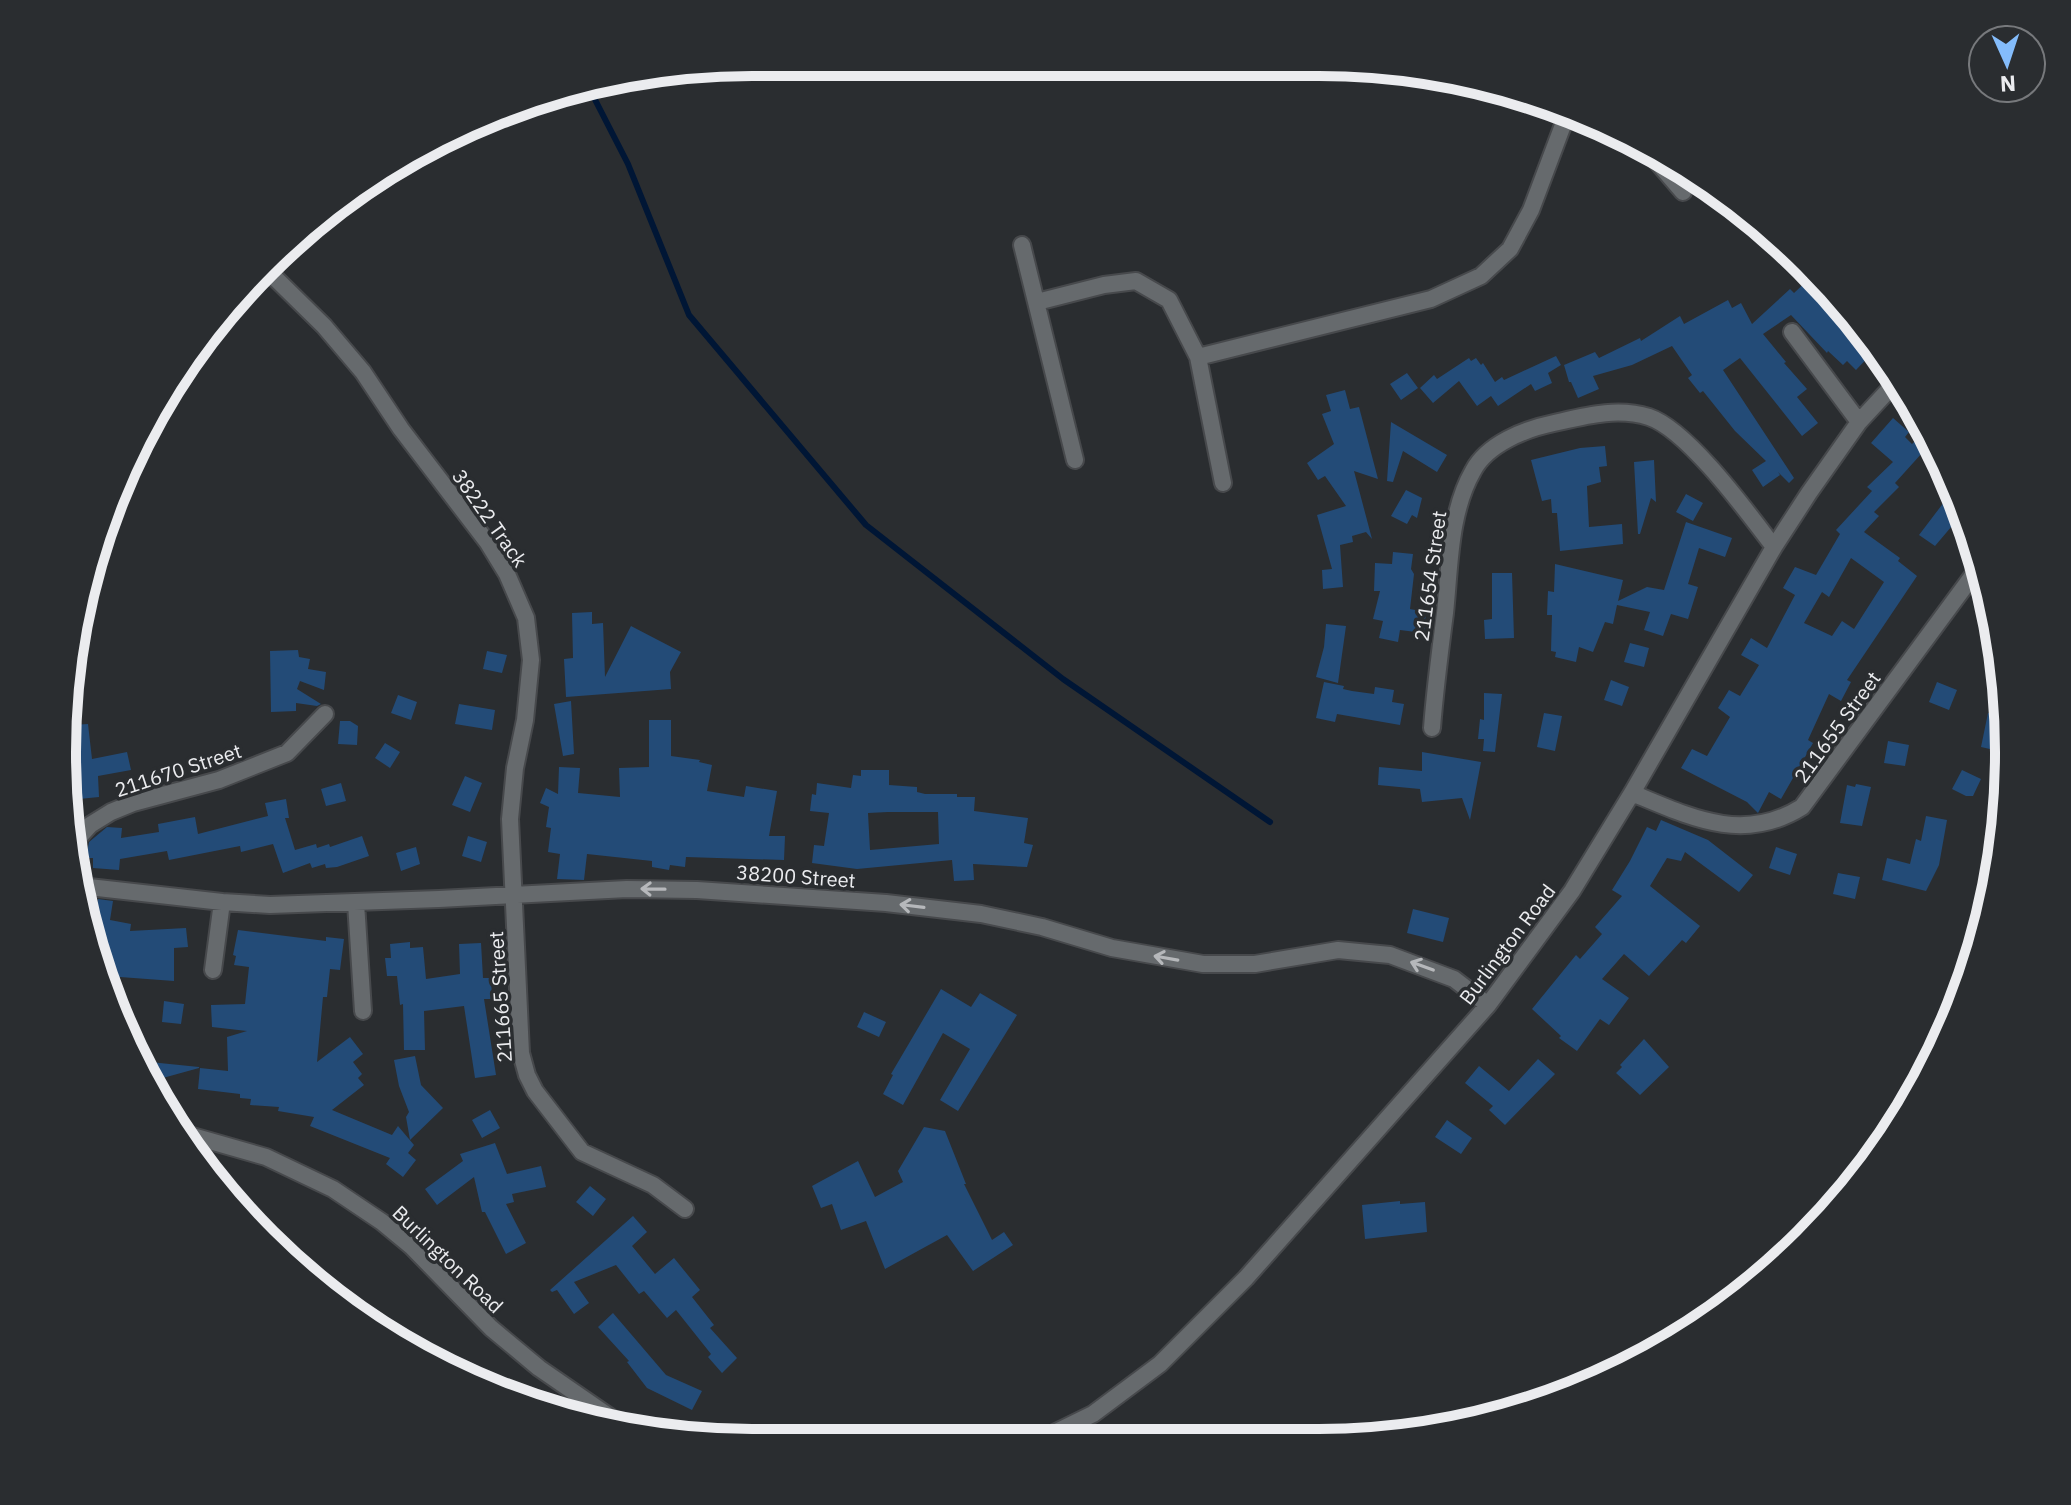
<svg xmlns="http://www.w3.org/2000/svg" width="2071" height="1505" font-family="'IBM Plex Sans',sans-serif">
  <style>
    .lines { fill: none; stroke-linecap: round; stroke-linejoin: round }
    .stream { stroke: #001635; stroke-width: 6 }
    .building { fill: #234b77; fill-rule: evenodd }
    .street-casing { stroke: #47494c; stroke-width: 20 }
    .street { stroke: #666a6d; stroke-width: 16 }
    .oneway { stroke: #b6b8bb }
    .labels { text-anchor: middle; dominant-baseline: central; stroke-width: 7; stroke-linejoin: round; paint-order: stroke }
    .street-label { font-size: 20px; fill: #ebecef; stroke: #2a2d30 }
    .rim { fill: none; stroke: #ebecef; stroke-width: 10 }
  </style>
  <rect width="100%" height="100%" fill="#2a2d30"/>
  <g class="lines">
    <path class="stream" d="M 791,62 L 886,74 L 1074,74 L 1327,67
      M 587,84 L 628,164 L 689,315 L 866,525 L 1063,679 L 1270,822"/>
  </g>
  <path class="building" d="M 1809,279 L 1866,332 L 1876,349 L 1856,370 L 1847,361 L 1843,365 L 1828,351 L 1827,353 L 1791,315 L 1763,334 L 1786,362 L 1784,363 L 1807,389 L 1797,397 L 1818,423 L 1802,436 L 1740,358 L 1723,370 L 1794,478 L 1789,483 L 1778,472 L 1780,475 L 1763,487 L 1752,470 L 1766,461 L 1735,431 L 1703,391 L 1700,393 L 1688,378 L 1692,375 L 1672,346 L 1632,365 L 1593,376 L 1599,389 L 1578,398 L 1571,382 L 1569,382 L 1564,365 L 1595,352 L 1599,358 L 1640,338 L 1641,341 L 1680,316 L 1684,324 L 1728,300 L 1732,308 L 1741,303 L 1752,324 L 1790,289 L 1794,293 Z
    M 1556,356 L 1561,365 L 1548,373 L 1552,383 L 1535,391 L 1531,384 L 1498,406 L 1491,396 L 1477,406 L 1459,381 L 1433,403 L 1420,388 L 1434,375 L 1437,379 L 1469,358 L 1471,361 L 1476,358 L 1481,365 L 1483,363 L 1495,382 L 1502,377 L 1504,380 Z
    M 1407,373 L 1418,388 L 1401,400 L 1390,384 Z
    M 1345,390 L 1350,409 L 1359,407 L 1378,479 L 1354,471 L 1372,539 L 1366,532 L 1352,536 L 1353,542 L 1340,545 L 1343,587 L 1323,589 L 1322,570 L 1332,569 L 1317,515 L 1346,506 L 1325,476 L 1318,480 L 1307,463 L 1334,444 L 1322,414 L 1331,411 L 1326,395 Z
    M 1893,418 L 1909,432 L 1905,437 L 1912,444 L 1923,433 L 1932,442 L 1895,483 L 1899,487 L 1874,512 L 1879,516 L 1864,532 L 1900,558 L 1898,561 L 1917,576 L 1847,680 L 1851,682 L 1841,701 L 1829,694 L 1808,740 L 1813,743 L 1781,799 L 1769,792 L 1758,813 L 1747,802 L 1681,768 L 1692,749 L 1707,756 L 1730,717 L 1718,708 L 1729,690 L 1740,696 L 1759,665 L 1741,655 L 1751,638 L 1767,648 L 1795,595 L 1783,588 L 1795,567 L 1816,575 L 1840,534 L 1836,530 L 1872,491 L 1867,487 L 1893,462 L 1871,443 ZM 1851,558 L 1884,582 L 1854,629 L 1842,621 L 1832,636 L 1804,623 L 1822,592 L 1829,597 Z
    M 1391,422 L 1447,455 L 1437,472 L 1403,451 L 1393,482 L 1387,481 Z
    M 1605,446 L 1607,466 L 1599,467 L 1601,482 L 1587,486 L 1589,527 L 1622,524 L 1623,544 L 1560,551 L 1557,513 L 1552,513 L 1551,499 L 1542,501 L 1531,460 L 1580,448 Z
    M 1654,460 L 1656,502 L 1651,498 L 1640,534 L 1638,534 L 1634,462 Z
    M 1954,489 L 1963,513 L 1935,546 L 1919,535 Z
    M 1406,490 L 1422,498 L 1417,518 L 1412,515 L 1407,524 L 1391,516 Z
    M 1686,494 L 1703,503 L 1693,521 L 1676,512 Z
    M 1686,522 L 1732,538 L 1725,557 L 1699,548 L 1688,584 L 1698,587 L 1688,619 L 1671,614 L 1663,636 L 1644,630 L 1650,612 L 1617,605 L 1613,624 L 1605,622 L 1593,652 L 1579,647 L 1576,662 L 1555,657 L 1556,652 L 1551,651 L 1552,615 L 1547,615 L 1548,591 L 1554,592 L 1555,564 L 1623,580 L 1618,601 L 1647,587 L 1664,590 Z
    M 1393,552 L 1413,554 L 1411,569 L 1414,574 L 1410,609 L 1426,612 L 1424,633 L 1400,630 L 1398,642 L 1379,638 L 1383,621 L 1373,619 L 1380,591 L 1374,591 L 1375,563 L 1392,564 Z
    M 1492,573 L 1512,573 L 1514,638 L 1485,639 L 1484,620 L 1492,619 Z
    M 592,612 L 592,624 L 603,623 L 605,677 L 631,626 L 681,652 L 670,672 L 671,689 L 566,697 L 564,659 L 573,658 L 572,613 Z
    M 1326,624 L 1346,626 L 1338,683 L 1316,677 L 1324,647 Z
    M 1630,643 L 1649,648 L 1644,667 L 1624,662 Z
    M 298,650 L 299,657 L 310,659 L 308,669 L 326,672 L 324,690 L 300,681 L 297,689 L 321,704 L 317,706 L 296,703 L 296,711 L 271,712 L 270,651 Z
    M 487,651 L 507,655 L 502,673 L 483,669 Z
    M 1611,680 L 1629,687 L 1622,706 L 1604,700 Z
    M 1324,682 L 1344,686 L 1343,689 L 1352,691 L 1374,694 L 1375,687 L 1394,690 L 1392,702 L 1404,704 L 1400,725 L 1337,714 L 1335,722 L 1316,718 Z
    M 1937,682 L 1957,690 L 1949,710 L 1929,702 Z
    M 1484,693 L 1502,694 L 1495,752 L 1483,751 L 1484,739 L 1478,739 L 1480,719 L 1484,720 Z
    M 398,695 L 417,702 L 411,720 L 391,713 Z
    M 571,701 L 574,754 L 563,756 L 554,704 Z
    M 459,704 L 495,710 L 492,730 L 455,724 Z
    M 1544,713 L 1562,716 L 1555,751 L 1537,747 Z
    M 1988,713 L 2007,717 L 2003,752 L 1981,747 Z
    M 649,720 L 671,720 L 671,756 L 700,760 L 699,762 L 712,765 L 707,791 L 744,797 L 746,786 L 777,791 L 769,836 L 785,836 L 784,860 L 686,857 L 685,867 L 670,865 L 669,870 L 652,867 L 652,861 L 587,854 L 584,880 L 557,879 L 560,854 L 548,852 L 551,828 L 546,827 L 549,807 L 540,803 L 546,788 L 558,794 L 559,767 L 580,768 L 578,793 L 620,797 L 619,768 L 649,767 Z
    M 340,721 L 350,721 L 358,726 L 357,745 L 338,744 Z
    M 88,724 L 92,759 L 127,752 L 131,770 L 98,776 L 99,797 L 69,800 L 72,725 Z
    M 1888,741 L 1909,745 L 1905,766 L 1884,763 Z
    M 385,743 L 400,752 L 390,768 L 375,758 Z
    M 1422,752 L 1481,762 L 1470,820 L 1462,798 L 1422,802 L 1420,789 L 1378,785 L 1379,767 L 1422,771 Z
    M 861,770 L 889,770 L 889,785 L 917,787 L 917,792 L 925,794 L 957,794 L 957,797 L 975,797 L 974,811 L 1028,818 L 1024,843 L 1033,845 L 1027,867 L 973,864 L 974,880 L 954,881 L 952,860 L 857,869 L 812,863 L 814,845 L 824,846 L 829,813 L 810,811 L 812,794 L 816,795 L 817,783 L 851,788 L 853,775 L 861,776 ZM 888,812 L 938,812 L 939,844 L 870,850 L 868,813 Z
    M 1962,770 L 1981,779 L 1973,796 L 1966,796 L 1952,789 Z
    M 465,776 L 482,783 L 470,812 L 452,805 Z
    M 341,783 L 346,801 L 326,806 L 321,789 Z
    M 1856,784 L 1871,787 L 1862,826 L 1840,823 L 1847,785 L 1855,787 Z
    M 286,799 L 289,818 L 285,818 L 295,850 L 316,844 L 317,848 L 329,844 L 330,847 L 362,836 L 369,856 L 337,867 L 326,868 L 325,864 L 312,868 L 310,863 L 283,873 L 273,844 L 241,852 L 240,846 L 169,860 L 167,851 L 120,859 L 119,870 L 93,868 L 93,858 L 86,858 L 89,842 L 107,827 L 122,828 L 121,838 L 159,832 L 158,824 L 195,817 L 198,834 L 268,816 L 265,803 Z
    M 1926,816 L 1947,820 L 1939,865 L 1926,891 L 1882,880 L 1887,858 L 1910,864 L 1916,839 L 1921,841 Z
    M 1661,820 L 1708,840 L 1753,875 L 1739,892 L 1685,852 L 1681,861 L 1667,858 L 1650,886 L 1700,926 L 1686,943 L 1682,940 L 1649,976 L 1624,954 L 1602,979 L 1629,998 L 1609,1025 L 1600,1019 L 1577,1051 L 1559,1038 L 1561,1036 L 1532,1009 L 1576,955 L 1580,959 L 1602,934 L 1595,927 L 1622,896 L 1612,890 L 1630,861 L 1647,827 L 1656,831 Z
    M 468,836 L 487,842 L 481,862 L 462,856 Z
    M 416,847 L 420,864 L 401,871 L 396,853 Z
    M 1776,847 L 1797,854 L 1790,875 L 1769,868 Z
    M 1838,873 L 1860,877 L 1855,899 L 1833,894 Z
    M 98,899 L 113,901 L 110,920 L 131,924 L 130,931 L 186,928 L 188,947 L 174,948 L 174,981 L 120,977 L 116,1018 L 98,955 L 99,941 L 94,940 L 92,932 Z
    M 1413,909 L 1449,918 L 1443,942 L 1407,933 Z
    M 238,930 L 326,941 L 326,937 L 344,939 L 340,970 L 330,969 L 327,997 L 323,997 L 317,1062 L 350,1037 L 363,1054 L 353,1062 L 362,1074 L 358,1078 L 364,1085 L 332,1110 L 392,1135 L 398,1126 L 414,1145 L 408,1153 L 416,1160 L 403,1177 L 386,1164 L 390,1158 L 310,1126 L 314,1117 L 278,1111 L 279,1107 L 250,1105 L 251,1099 L 240,1098 L 240,1094 L 198,1089 L 200,1068 L 228,1071 L 227,1037 L 247,1031 L 212,1027 L 211,1005 L 245,1004 L 249,967 L 234,965 L 236,956 L 233,955 Z
    M 410,942 L 410,948 L 423,947 L 426,979 L 460,974 L 459,944 L 481,943 L 483,978 L 491,978 L 492,999 L 484,999 L 496,1075 L 475,1078 L 464,1006 L 424,1011 L 425,1050 L 404,1050 L 403,1004 L 400,1005 L 397,976 L 387,976 L 385,958 L 391,958 L 390,944 Z
    M 941,989 L 971,1007 L 980,993 L 1017,1015 L 958,1111 L 940,1100 L 970,1049 L 943,1033 L 903,1105 L 883,1094 L 893,1075 L 891,1074 Z
    M 164,1001 L 184,1004 L 181,1024 L 162,1022 Z
    M 864,1012 L 886,1022 L 879,1037 L 857,1027 Z
    M 1644,1039 L 1669,1067 L 1640,1095 L 1616,1073 L 1622,1067 L 1620,1065 Z
    M 415,1056 L 421,1085 L 443,1108 L 410,1140 L 406,1117 L 409,1112 L 399,1086 L 394,1060 Z
    M 1538,1059 L 1555,1074 L 1505,1125 L 1489,1110 L 1493,1106 L 1465,1083 L 1479,1066 L 1509,1091 Z
    M 140,1061 L 199,1067 L 199,1068 L 152,1081 Z
    M 490,1110 L 500,1128 L 482,1138 L 472,1120 Z
    M 1447,1120 L 1472,1138 L 1461,1154 L 1435,1137 Z
    M 924,1127 L 945,1131 L 966,1184 L 964,1184 L 992,1240 L 1004,1232 L 1013,1245 L 973,1271 L 947,1235 L 885,1269 L 866,1221 L 841,1230 L 832,1204 L 821,1208 L 812,1186 L 858,1161 L 875,1197 L 903,1182 L 898,1171 Z
    M 495,1143 L 507,1174 L 541,1166 L 546,1187 L 512,1194 L 514,1202 L 506,1204 L 526,1243 L 506,1254 L 485,1212 L 482,1212 L 474,1177 L 437,1205 L 425,1189 L 463,1161 L 460,1154 Z
    M 590,1186 L 606,1199 L 593,1216 L 576,1202 Z
    M 1400,1201 L 1400,1204 L 1425,1202 L 1427,1232 L 1365,1239 L 1362,1205 Z
    M 633,1216 L 647,1232 L 632,1246 L 655,1274 L 674,1258 L 700,1290 L 692,1297 L 714,1325 L 710,1328 L 737,1358 L 722,1373 L 708,1357 L 711,1354 L 676,1310 L 667,1318 L 644,1291 L 639,1294 L 616,1265 L 574,1282 L 589,1303 L 574,1314 L 557,1290 L 552,1292 L 550,1290 Z
    M 613,1313 L 666,1375 L 702,1391 L 692,1410 L 647,1388 L 627,1362 L 629,1361 L 598,1327 Z"/>
  <g class="lines">
    <defs>
      <path id="street" d="M 1652,156 L 1683,192
        M 1022,245 L 1075,460
        M 266,269 L 324,326 L 363,372 L 401,429 L 488,543 L 507,574 L 526,618 L 531,660 L 525,720 L 515,768 L 510,819 L 521,1053 L 527,1075 L 535,1091 L 582,1152 L 653,1185 L 685,1209
        M 1037,302 L 1104,285 L 1136,281 L 1169,300 L 1198,357 L 1223,483
        M 1792,332 L 1859,422
        M 1198,357 L 1431,299 L 1481,276 L 1510,249 L 1531,210 L 1566,117
        M 1432,728 C 1435,689 1440,651 1445,613 C 1450,567 1449,513 1473,471 C 1487,444 1525,429 1554,423 C 1585,416 1617,407 1649,417 C 1688,430 1748,513 1774,547
        M 1632,793 C 1690,817 1743,844 1802,807 L 1982,563
        M 71,854 L 80,836 L 90,825 L 111,812 L 133,803 L 219,780 L 287,753 L 325,714
        M 80,886 L 222,902 L 270,905 L 439,899 L 627,889 L 697,890 L 886,903 L 981,914 L 1042,927 L 1112,948 L 1203,964 L 1255,964 L 1338,950 L 1390,955 L 1454,979 L 1488,1005
        M 356,903 L 363,1011
        M 213,970 L 222,902
        M 182,1133 L 266,1157 L 333,1189 L 382,1222 L 411,1246 L 491,1328 L 539,1368 L 626,1428
        M 1042,1439 L 1093,1414 L 1160,1364 L 1246,1278 L 1488,1005 L 1572,891 L 1632,793 L 1774,547 L 1809,493 L 1859,422 L 1897,381"/>
    </defs>
    <use href="#street" class="street-casing"/>
    <use href="#street" class="street"/>
  </g>
  <defs><path id="oneway-shaft" d="M-6 0H5M1.5-3L5.5 0L1.5 3" fill="none" stroke-width="1.6" stroke-linecap="round" stroke-linejoin="round" transform="scale(2)"/></defs>
  <g class="oneway">
    <use href="#oneway-shaft" transform="translate(653 889) rotate(-179)"/>
    <use href="#oneway-shaft" transform="translate(912 906) rotate(-173)"/>
    <use href="#oneway-shaft" transform="translate(1166 958) rotate(-170)"/>
    <use href="#oneway-shaft" transform="translate(1422 966) rotate(-160)"/>
  </g>
  <g class="labels">
    <g class="street-label">
      <text transform="translate(490 518) rotate(55)">38222 Track</text>
      <text transform="translate(1430 576) rotate(-82)">211654 Street</text>
      <text transform="translate(1837 727) rotate(-54)">211655 Street</text>
      <text transform="translate(178 770) rotate(-18)">211670 Street</text>
      <text transform="translate(796 876) rotate(4)">38200 Street</text>
      <text transform="translate(1507 944) rotate(-53)">Burlington Road</text>
      <text transform="translate(500 997) rotate(-94)">211665 Street</text>
      <text transform="translate(448 1259) rotate(44)">Burlington Road</text>
    </g>
  </g>
  <path d="M0 0H2071V1505H0ZM752 76H1319A676 676 0 0 1 1995 752V753A676 676 0 0 1 1319 1429H752A676 676 0 0 1 76 753V752A676 676 0 0 1 752 76Z" fill="#2a2d30" fill-rule="evenodd"/>
  <path class="rim" d="M752 76H1319A676 676 0 0 1 1995 752V753A676 676 0 0 1 1319 1429H752A676 676 0 0 1 76 753V752A676 676 0 0 1 752 76Z"/>
  <g transform="translate(2007 64) rotate(177)"><circle r="38" fill="#2a2d30" stroke="#77797c" stroke-width="2"/>
  <path d="M0-6L14 30L0 20L-14 30Z" fill="#84bcfb"/>
  <text y="-12" font-size="22" font-weight="bold" text-anchor="middle" fill="#ebecef">N</text>
  </g>
</svg>
